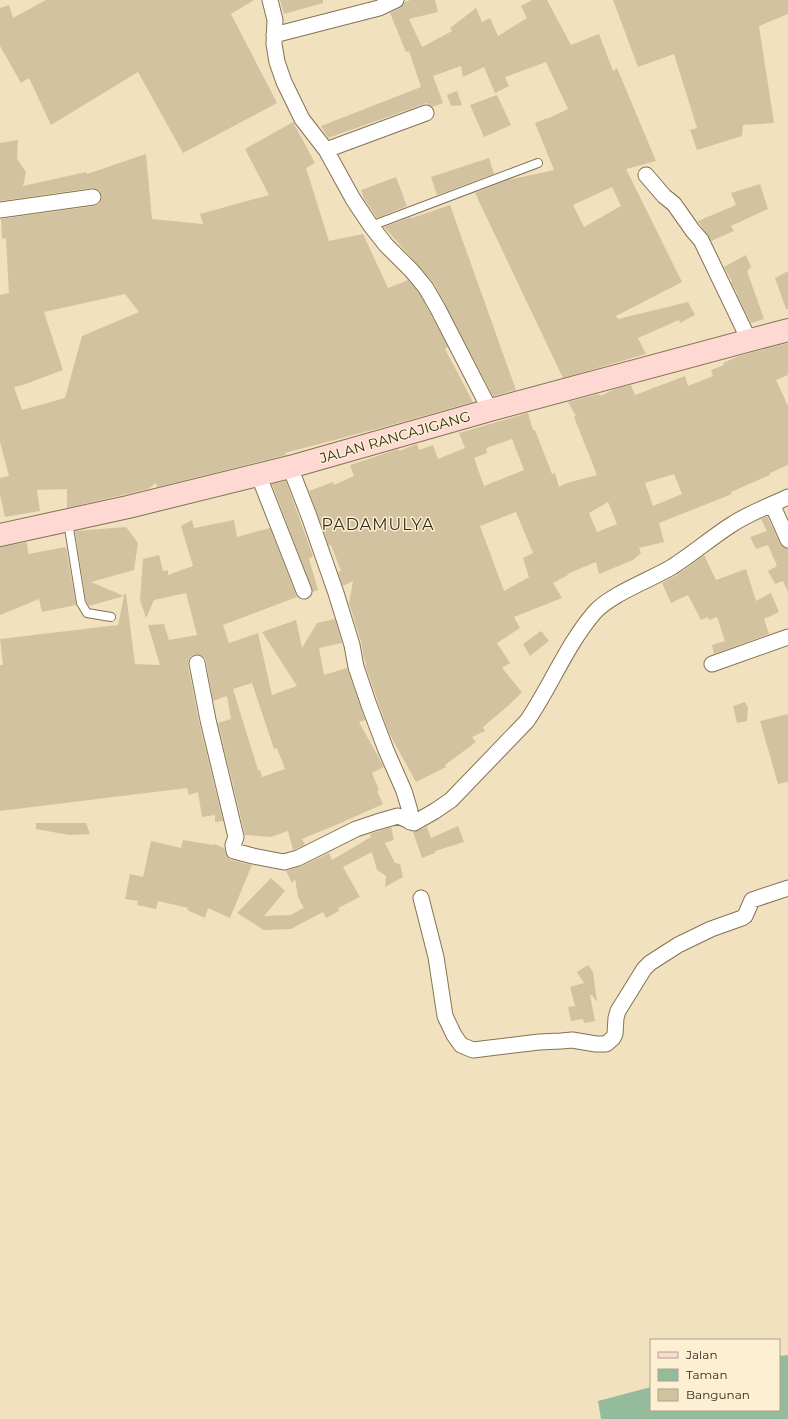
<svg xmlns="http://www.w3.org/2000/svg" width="788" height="1419" font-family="Montserrat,sans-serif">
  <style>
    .green { fill: #95bb9d }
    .building { fill: #d3c2a0; fill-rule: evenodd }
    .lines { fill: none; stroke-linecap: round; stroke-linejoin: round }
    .lane-casing { stroke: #827353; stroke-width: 10 }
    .street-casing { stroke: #827353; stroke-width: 17 }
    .secondary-casing { stroke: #827353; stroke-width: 24 }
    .lane { stroke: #fff; stroke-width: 8 }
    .street { stroke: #fff; stroke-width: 15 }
    .secondary { stroke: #fed8d3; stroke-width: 22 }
    .labels { text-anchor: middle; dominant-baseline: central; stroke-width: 3; stroke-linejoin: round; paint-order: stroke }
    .street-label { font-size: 14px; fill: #322c1e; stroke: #fdefd2 }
    .quarter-label { font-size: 16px; letter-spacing: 1px; fill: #322c1e; stroke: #fdefd2 }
  </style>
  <rect width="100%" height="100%" fill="#f2e1be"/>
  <path class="green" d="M 788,1355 L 788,1419 L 601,1419 L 598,1401 L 651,1387 L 651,1410 L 779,1410 L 779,1356 Z"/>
  <path class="building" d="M 46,0 L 254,0 L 231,14 L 277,103 L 183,153 L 138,72 L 51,125 L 29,78 L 21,83 L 0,46 L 0,8 L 9,5 L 13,18 Z
    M 280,0 L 323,0 L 323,3 L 284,14 Z
    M 410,0 L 435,0 L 438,12 L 409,19 L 422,47 L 452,31 L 450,28 L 476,8 L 482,22 L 490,18 L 498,36 L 527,18 L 521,6 L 532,0 L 547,0 L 571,45 L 599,34 L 613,71 L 617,68 L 656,161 L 626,169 L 682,282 L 616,316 L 618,319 L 688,302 L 695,315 L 680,323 L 679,320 L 638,338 L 646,354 L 563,378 L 475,193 L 508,180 L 554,170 L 535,123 L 547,118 L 547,119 L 568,109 L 546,62 L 505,77 L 509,86 L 495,93 L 484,67 L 463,77 L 461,66 L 433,76 L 443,103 L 432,107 L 427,103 L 328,138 L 321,126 L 421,87 L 409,51 L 406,52 L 390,13 L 400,8 L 405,2 ZM 612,187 L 621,206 L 584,227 L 573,205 Z
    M 613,0 L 788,0 L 788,14 L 759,26 L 774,123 L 743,125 L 742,136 L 697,150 L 690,130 L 697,128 L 674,54 L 638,67 Z
    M 457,91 L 462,105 L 451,106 L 447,95 Z
    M 497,95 L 511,125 L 484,137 L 470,105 Z
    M 293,122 L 315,163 L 306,168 L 329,241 L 363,234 L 388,288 L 408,280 L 419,293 L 430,313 L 448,347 L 445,349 L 473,402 L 380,428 L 285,453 L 286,455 L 157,487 L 156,483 L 148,489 L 67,508 L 67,489 L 37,490 L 40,511 L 5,517 L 0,495 L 0,478 L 9,476 L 0,442 L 0,295 L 9,293 L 6,238 L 2,239 L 1,219 L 94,206 L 99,204 L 101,201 L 102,196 L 100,191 L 96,189 L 92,188 L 0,201 L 0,143 L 18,140 L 17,159 L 26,172 L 23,186 L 86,172 L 87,174 L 146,154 L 152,219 L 203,224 L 200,214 L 269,195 L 245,149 ZM 125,294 L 139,312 L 82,336 L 65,398 L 22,410 L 14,387 L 23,385 L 63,370 L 44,312 Z
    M 489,158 L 494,174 L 437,195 L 431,177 Z
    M 396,177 L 407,206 L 377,218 L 364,199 L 361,190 Z
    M 760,184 L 768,209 L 731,226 L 734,231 L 711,241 L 698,221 L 736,205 L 731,193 Z
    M 450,205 L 516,390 L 493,396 L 434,283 L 384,227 L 411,217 L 412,218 Z
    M 746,255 L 751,267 L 747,271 L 764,319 L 751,323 L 737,295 L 738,295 L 731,282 L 732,281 L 724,267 Z
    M 788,271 L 788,309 L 786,309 L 775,278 Z
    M 788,343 L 788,375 L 776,380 L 788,406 L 788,465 L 770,473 L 770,475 L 731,492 L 732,494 L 659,523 L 664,542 L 639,548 L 641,553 L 633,560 L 599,574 L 596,562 L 567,574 L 568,575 L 553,583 L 562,598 L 514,617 L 520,628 L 497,643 L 510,663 L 502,668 L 522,692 L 509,705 L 483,727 L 485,731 L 472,737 L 476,742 L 445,765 L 446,767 L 416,782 L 389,733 L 365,665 L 366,663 L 364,659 L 361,642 L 349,603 L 353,581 L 343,586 L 338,572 L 341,571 L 331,545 L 329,546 L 309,491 L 333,482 L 334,485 L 354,476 L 350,465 L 398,449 L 399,451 L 417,444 L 419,450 L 433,445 L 438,459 L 465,448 L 459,433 L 528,413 L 533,430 L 535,430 L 552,474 L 555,473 L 559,487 L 567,483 L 597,475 L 574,417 L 576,416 L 568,402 L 599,394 L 600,396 L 615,389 L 631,385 L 635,395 L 685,376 L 688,386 L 713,376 L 711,370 L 724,365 L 723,363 L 739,356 ZM 512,439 L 524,470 L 484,486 L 474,458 L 487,453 L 486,448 ZM 674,474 L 682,494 L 653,506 L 645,483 ZM 608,502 L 617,524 L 597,532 L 589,513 ZM 516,512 L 533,553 L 523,558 L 529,577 L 504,591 L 480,526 Z
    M 286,481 L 313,556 L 309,559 L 318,590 L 313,592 L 272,484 Z
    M 767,516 L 780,544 L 783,547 L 788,549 L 788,592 L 783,581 L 775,584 L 768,571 L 777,566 L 768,545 L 756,549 L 750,537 L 767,531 L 761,519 Z
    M 192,520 L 194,528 L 234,520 L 237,537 L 270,528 L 297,597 L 223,625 L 229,643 L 258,633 L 272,695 L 297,686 L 262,632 L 296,620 L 302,648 L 317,623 L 335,619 L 342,643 L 319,648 L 324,675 L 347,668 L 365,720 L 359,722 L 384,767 L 372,773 L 379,790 L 377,791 L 383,804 L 343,822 L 302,839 L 305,845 L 293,850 L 288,831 L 271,837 L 245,835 L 218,723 L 231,719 L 227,696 L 213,701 L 206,661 L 204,657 L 200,655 L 196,654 L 191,656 L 188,660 L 188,665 L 199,722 L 223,821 L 215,822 L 215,815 L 202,817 L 198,792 L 189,795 L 187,788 L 0,811 L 0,665 L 3,665 L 0,639 L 118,625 L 124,596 L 89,606 L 86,601 L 75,531 L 126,527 L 138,543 L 134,570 L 91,582 L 124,596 L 124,594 L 126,594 L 135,664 L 160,665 L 148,625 L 164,624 L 169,640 L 197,635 L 186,593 L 154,600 L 146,618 L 140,600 L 143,559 L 159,555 L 163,571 L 168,570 L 168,575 L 193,566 L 181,526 ZM 252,683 L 274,749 L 277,748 L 285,769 L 262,777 L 260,770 L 258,770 L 233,689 Z
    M 27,542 L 28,554 L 66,547 L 76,605 L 42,612 L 39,599 L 0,615 L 0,547 Z
    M 704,555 L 716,580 L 746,569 L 756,601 L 771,593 L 779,612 L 764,619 L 769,634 L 714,654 L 712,645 L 725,641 L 717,617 L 709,620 L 708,617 L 701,620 L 688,595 L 671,603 L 662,583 L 677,575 Z
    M 541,631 L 549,641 L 530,656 L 523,644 Z
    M 745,702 L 748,708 L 747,721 L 737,723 L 733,706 Z
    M 788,714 L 788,782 L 778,784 L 760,721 Z
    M 36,823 L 86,823 L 90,834 L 69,835 L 36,829 Z
    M 458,826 L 464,842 L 435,851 L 435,853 L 422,858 L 413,832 L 427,827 L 431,838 Z
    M 391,827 L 394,840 L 385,843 L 395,863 L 400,864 L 403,877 L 385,887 L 386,876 L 377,870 L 372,852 L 343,867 L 360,897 L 338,908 L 339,911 L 326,918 L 323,912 L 291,929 L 264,930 L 237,913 L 271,878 L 285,891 L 264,916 L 291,915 L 303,908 L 305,910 L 298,897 L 295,879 L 292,883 L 286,871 L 302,866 L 329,853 L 332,860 L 371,837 L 370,834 Z
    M 183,840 L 213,845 L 214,844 L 224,848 L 227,857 L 231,860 L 252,865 L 230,918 L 208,908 L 205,918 L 187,910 L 188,908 L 158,901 L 156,909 L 137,905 L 138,901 L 125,899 L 130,874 L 143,877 L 151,841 L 181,848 Z
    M 588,965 L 593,972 L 597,1002 L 592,995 L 590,995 L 595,1021 L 584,1023 L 583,1019 L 571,1021 L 568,1007 L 575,1006 L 570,987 L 584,983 L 577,972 Z"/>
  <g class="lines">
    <defs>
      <path id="lane" d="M 371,226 L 538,163
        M 68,522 L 81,603 L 87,613 L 111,617"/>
      <path id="street" d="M 270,0 L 275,20 L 274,44 L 277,62 L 284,82 L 302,119 L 326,150 L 353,199 L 371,226 L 386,245 L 412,271 L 426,288 L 438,309 L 490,410
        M 274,35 L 379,8 L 396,0
        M 326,150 L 426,113
        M 646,175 L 664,196 L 674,204 L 693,231 L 701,240 L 749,340
        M 0,210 L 93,197
        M 290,467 L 309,516 L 336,593 L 352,645 L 356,667 L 369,705 L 386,750 L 404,791 L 410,811 L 410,822
        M 258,474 L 304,591
        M 772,504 L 788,540
        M 197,663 L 208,720 L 236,837 L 233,845 L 234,851 L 253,856 L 284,862 L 298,858 L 356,829 L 377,822 L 398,816 L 414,823 L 435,811 L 451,800 L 527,721 C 551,686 566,646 594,613 C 609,595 650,580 672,567 C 692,554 711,538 731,525 C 749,513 769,506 788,497
        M 712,664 L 788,637
        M 421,898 L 436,957 L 445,1016 L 454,1035 L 461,1045 L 473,1050 L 539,1042 L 561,1041 L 572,1040 L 596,1044 L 606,1044 L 613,1038 L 615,1034 L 616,1018 L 618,1011 L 644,969 L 650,963 L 678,945 L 711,929 L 742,918 L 745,916 L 752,900 L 788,888"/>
      <path id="secondary" d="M 0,535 L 128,507 L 290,467 L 490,410 L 788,330"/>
    </defs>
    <use href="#lane" class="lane-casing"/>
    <use href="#street" class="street-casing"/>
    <use href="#secondary" class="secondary-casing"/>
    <use href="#lane" class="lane"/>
    <use href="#street" class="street"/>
    <use href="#secondary" class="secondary"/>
  </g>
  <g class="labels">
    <g class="street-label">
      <text transform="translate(395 437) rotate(-16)">JALAN RANCAJIGANG</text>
    </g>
    <g class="quarter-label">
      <text x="378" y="524">PADAMULYA</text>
    </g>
  </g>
  <rect x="650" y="1339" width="130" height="72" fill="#fdefd2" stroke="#aca18a"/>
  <rect x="658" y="1352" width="20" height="6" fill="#fed8d3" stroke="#aca18a"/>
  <text x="686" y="1359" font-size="12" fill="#322c1e">Jalan</text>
  <rect x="658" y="1369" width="20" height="12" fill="#95bb9d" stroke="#aca18a"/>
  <text x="686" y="1379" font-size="12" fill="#322c1e">Taman</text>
  <rect x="658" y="1389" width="20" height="12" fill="#d3c2a0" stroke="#aca18a"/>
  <text x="686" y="1399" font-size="12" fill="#322c1e">Bangunan</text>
</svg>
